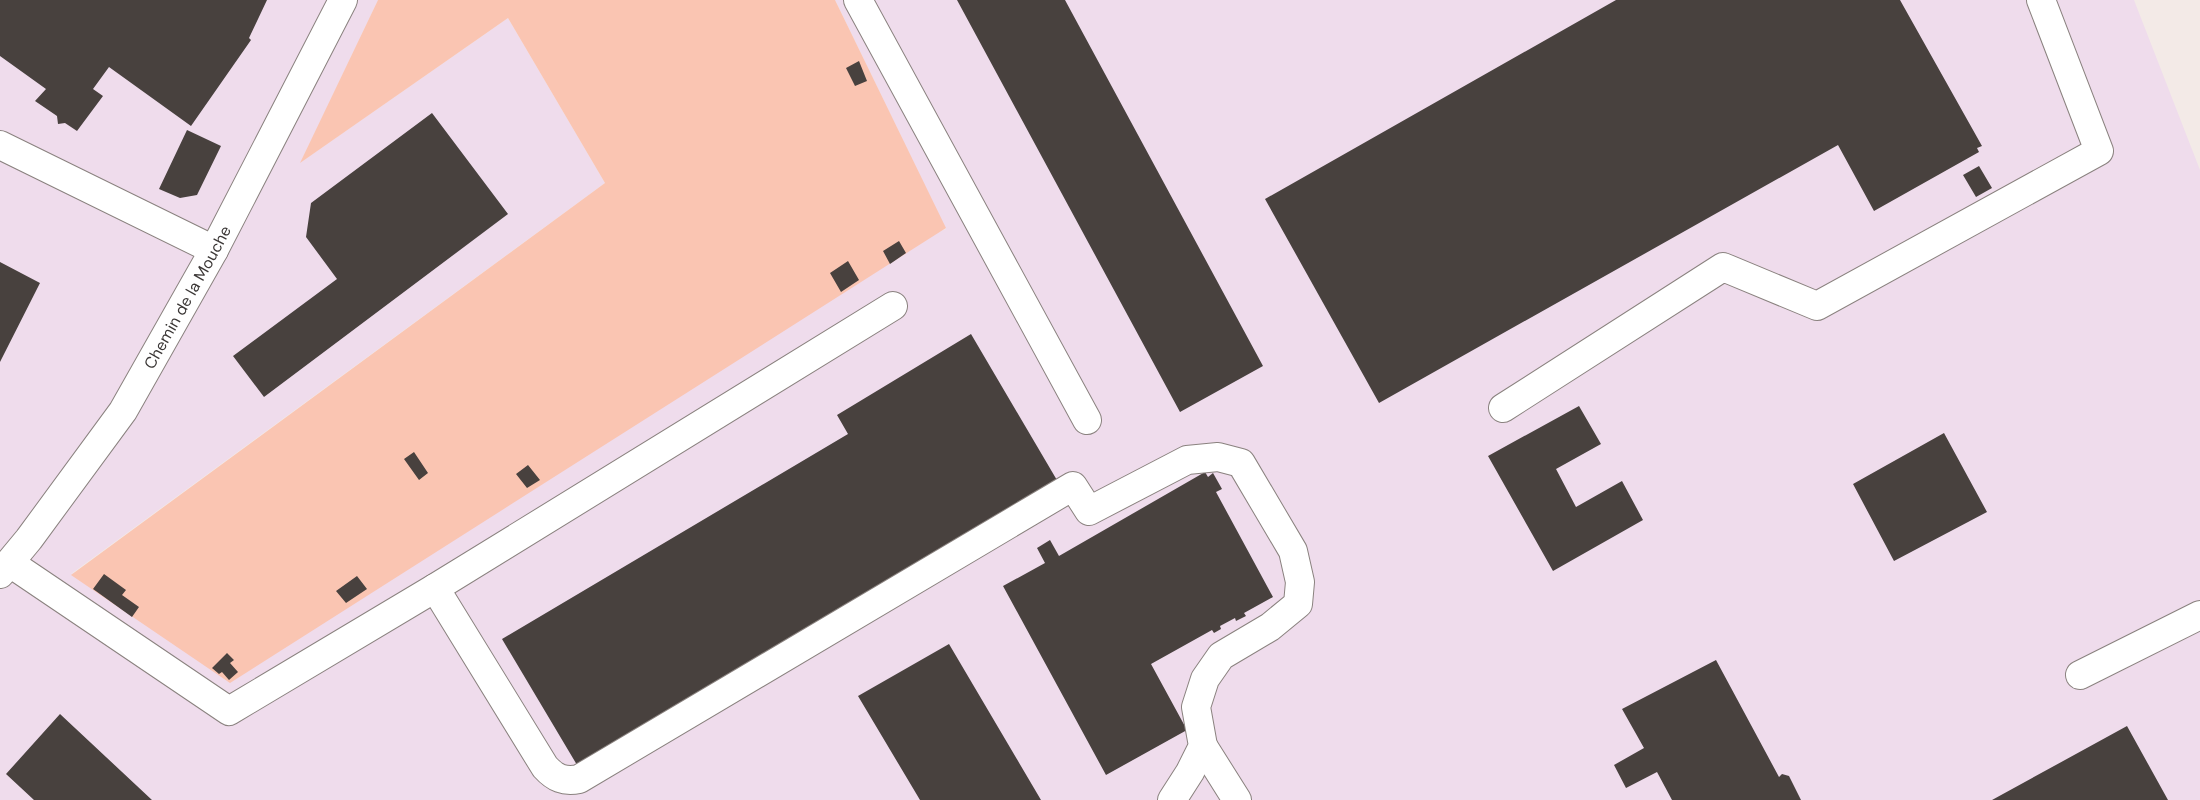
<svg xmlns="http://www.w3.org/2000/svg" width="2200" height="800" font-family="'DM Sans',sans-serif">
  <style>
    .industrial { fill: #efdcec }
    .green { fill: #fac5b2 }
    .building { fill: #48413e }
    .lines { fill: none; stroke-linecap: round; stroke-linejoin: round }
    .minor-casing { stroke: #8a827f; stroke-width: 30 }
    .minor { stroke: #fff; stroke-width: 28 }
    .labels { text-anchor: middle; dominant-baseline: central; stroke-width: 5; stroke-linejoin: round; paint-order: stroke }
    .street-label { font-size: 16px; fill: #3b3736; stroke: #fef8f6 }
  </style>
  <rect width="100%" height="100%" fill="#f3eae7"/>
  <path class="industrial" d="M 0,0 L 378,0 L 301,162 L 508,18 L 605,183 L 71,574 L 946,229 L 835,0 L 2134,0 L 2200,170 L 2200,800 L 0,800 Z"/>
  <path class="green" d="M 378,0 L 835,0 L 946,228 L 230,683 L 71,575 L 605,183 L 508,18 L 300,163 Z"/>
  <path class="building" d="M 0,0 L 267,0 L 249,38 L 251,40 L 191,126 L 109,67 L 93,89 L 103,96 L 77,131 L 65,123 L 58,124 L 57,116 L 35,101 L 46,89 L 0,56 Z
    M 957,0 L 1065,0 L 1263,366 L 1180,412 Z
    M 1616,0 L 1900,0 L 1982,146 L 1977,148 L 1979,152 L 1874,211 L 1838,145 L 1379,403 L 1265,199 Z
    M 859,61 L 867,81 L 855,86 L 846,68 Z
    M 432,113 L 508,214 L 264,397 L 233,356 L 337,279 L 306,237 L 311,203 Z
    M 187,130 L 221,146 L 197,195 L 180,198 L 159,189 Z
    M 1979,166 L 1992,188 L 1976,197 L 1963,175 Z
    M 899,241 L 906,253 L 890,264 L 883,251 Z
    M 848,261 L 859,280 L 841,292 L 830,273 Z
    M 0,262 L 40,283 L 0,362 Z
    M 971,334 L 1061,487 L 580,770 L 502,639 L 848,434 L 837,415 Z
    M 1579,406 L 1601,444 L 1556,469 L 1576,507 L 1622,481 L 1643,520 L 1553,571 L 1488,456 Z
    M 1944,433 L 1987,512 L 1894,561 L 1853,484 Z
    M 414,452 L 428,473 L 419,480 L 404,459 Z
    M 528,465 L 540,480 L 527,488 L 516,474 Z
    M 1205,472 L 1208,477 L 1213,473 L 1222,489 L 1216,492 L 1273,597 L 1244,613 L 1246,616 L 1236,621 L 1235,618 L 1220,626 L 1221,629 L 1214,633 L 1212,630 L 1151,664 L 1187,730 L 1106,775 L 1003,586 L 1045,563 L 1037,548 L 1050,540 L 1059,556 Z
    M 104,574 L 126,590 L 122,595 L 139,607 L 132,617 L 93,589 Z
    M 357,576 L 367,589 L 346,603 L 336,591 Z
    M 949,644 L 1041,800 L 920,800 L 858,696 Z
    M 227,653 L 234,660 L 230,663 L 238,672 L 229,680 L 222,672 L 219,674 L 212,668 Z
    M 1716,660 L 1779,777 L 1782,774 L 1789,776 L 1801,800 L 1672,800 L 1657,772 L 1626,788 L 1614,765 L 1644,748 L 1622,709 Z
    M 60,714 L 152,800 L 34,800 L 6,774 Z
    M 2127,726 L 2168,800 L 1992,800 Z"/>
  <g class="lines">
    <defs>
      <g id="minor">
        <path d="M 858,0 L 1087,420"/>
        <path d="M 0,145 L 214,250"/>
        <path d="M 1503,408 L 1723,267 L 1817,306 L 2099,151 L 2041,0"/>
        <path d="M 10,563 L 229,711 L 435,588 L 893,306"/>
        <path id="s1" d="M 0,574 L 29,539 L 123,411 L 214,250 L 343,0"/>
        <path d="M 435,588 L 545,767 C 555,778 564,782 579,779 L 1073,486 L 1089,511 L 1187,460 L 1218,457 L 1241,463 L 1293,551 L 1300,582 L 1298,604 L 1270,627 L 1221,656 L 1205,679 L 1196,707 L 1203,746 L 1190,772 L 1172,800"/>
        <path d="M 2080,675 L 2200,615"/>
        <path d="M 1203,746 L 1237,800"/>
      </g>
    </defs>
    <use href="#minor" class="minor-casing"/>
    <use href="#minor" class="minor"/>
  </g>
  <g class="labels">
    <g class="street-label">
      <text stroke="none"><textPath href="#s1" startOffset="335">Chemin de la Mouche</textPath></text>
    </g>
  </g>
</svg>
